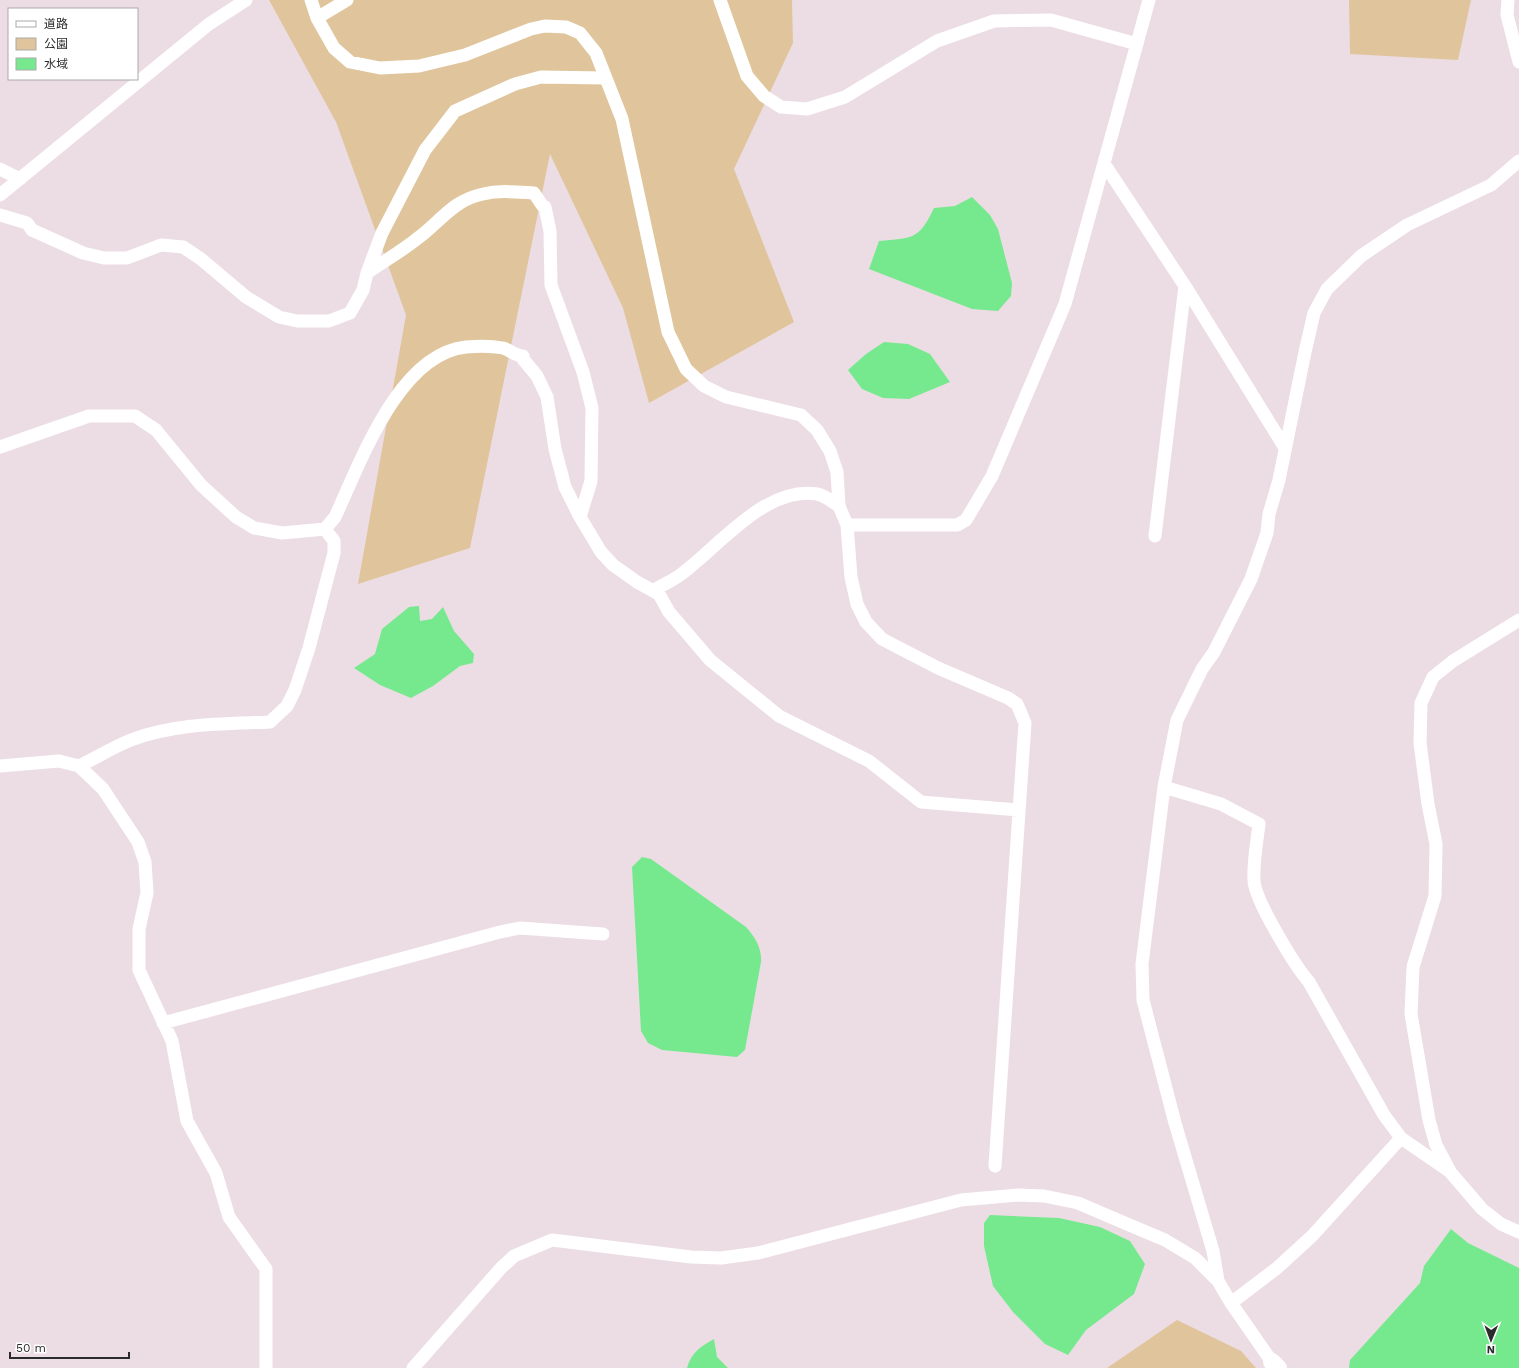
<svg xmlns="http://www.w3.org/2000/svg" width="1519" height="1368" font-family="'Work Sans','Noto Sans JP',sans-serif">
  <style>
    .green { fill: #e0c59c }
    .water { fill: #76e98f }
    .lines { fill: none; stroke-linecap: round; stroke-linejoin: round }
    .street { stroke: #fff; stroke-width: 13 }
    .secondary { stroke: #fff; stroke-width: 18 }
  </style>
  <rect width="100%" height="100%" fill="#ecdde4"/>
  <path class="green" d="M 269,0 L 792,0 L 793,43 L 734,169 L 794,322 L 649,403 L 623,308 L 550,154 L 470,548 L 358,584 L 406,315 L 336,122 Z
    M 1349,0 L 1471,0 L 1458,60 L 1350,54 Z
    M 1177,1320 L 1241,1351 L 1256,1368 L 1107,1368 Z"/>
  <path class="water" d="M 972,197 L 990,215 L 998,229 L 1012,283 L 1011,296 L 998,311 L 972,309 L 869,269 L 879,241 C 912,238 919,240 934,208 L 955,206 Z
    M 884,342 L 908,344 L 930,354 L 950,382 L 909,399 L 883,398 L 862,389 L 848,370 L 866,354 Z
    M 419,606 L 420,621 L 432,619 L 443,607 L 454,631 L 474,654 L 473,663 L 460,666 L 433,686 L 411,698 L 380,685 L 354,668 L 375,654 L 382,629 L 409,607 Z
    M 642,857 L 651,859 L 746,927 C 755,937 762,948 761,962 L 745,1050 L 737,1057 L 662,1050 L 648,1043 L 641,1031 L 632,867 Z
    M 990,1215 L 1059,1218 L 1100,1227 L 1130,1241 L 1145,1264 L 1134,1294 L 1086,1330 L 1068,1355 L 1045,1344 L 1013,1312 L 993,1286 L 984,1246 L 984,1223 Z
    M 1451,1229 L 1468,1243 L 1519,1268 L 1519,1368 L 1349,1368 L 1350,1360 L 1420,1283 L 1424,1266 Z
    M 714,1339 L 717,1357 L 728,1368 L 687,1368 C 691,1353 701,1346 714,1339 Z"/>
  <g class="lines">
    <path class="street" d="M 311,0 L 317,18 L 334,48 L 350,62 L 380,68 L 419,66 L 465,55 L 531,29 L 545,26 L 566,27 L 580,33 L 596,53 L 622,119 L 668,332 L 686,369 L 704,386 L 726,397 L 801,415 L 817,430 L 830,451 L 837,472 L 839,506 L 847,525 L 851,577 L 857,604 L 866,622 L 882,639 L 938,668 L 1008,698 L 1017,704 L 1025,723 L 995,1166
      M 720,0 L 747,76 L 764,96 L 781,107 L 807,109 L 845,97 L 937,41 L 994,21 L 1051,20 L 1137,44
      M 1508,0 L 1507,15 L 1519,62
      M 317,18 L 347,0
      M 1105,165 L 1185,286 L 1285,448
      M 0,169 L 20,179
      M 0,195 L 209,24 L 246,0
      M 0,215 L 27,223 L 32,230 L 83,253 L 104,258 L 127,258 L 161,245 L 183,247 L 201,259 L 246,297 L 279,317 L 297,321 L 329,321 L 350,313 L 363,290 L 367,273 L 382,233 L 425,150 L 455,111 L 515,84 L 541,77 L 605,78
      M 367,273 C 384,261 402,251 418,238 C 440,222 453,200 483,194 C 500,190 517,192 534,193 L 542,205 L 545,207 L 550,231 L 551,285 L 583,372 L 592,408 L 591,481 L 580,517
      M 0,447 L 89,416 L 135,416 L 156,430 L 201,485 L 236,517 L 254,528 L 282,533 L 325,529 L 335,517 C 360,464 398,354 466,347 C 477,346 493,346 503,348 C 510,350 515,356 523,356 L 523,359 L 537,376 L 547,397 L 555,449 L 565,487 L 580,517 L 601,552 L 613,565 L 637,582 L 659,594 L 669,612 L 710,660 L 779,716 L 869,761 L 921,802 L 1019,810
      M 847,525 L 957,525 L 966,520 L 992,476 L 1065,304 L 1149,0
      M 1155,536 L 1185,286
      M 653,591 C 663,584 675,580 684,572 C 721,544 766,486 817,494 C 824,495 833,502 839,506
      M 1519,620 L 1453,661 L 1433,677 L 1421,703 L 1420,743 L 1428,804 L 1436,844 L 1435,896 L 1413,967 L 1411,1014 L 1429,1120 L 1436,1145 L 1451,1173 L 1482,1209 L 1501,1224 L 1519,1232
      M 0,766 L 59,761 L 79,766 L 103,789 L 138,842 L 145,862 L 147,893 L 139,929 L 139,970 L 172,1041 L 187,1121 L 216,1173 L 229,1217 L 266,1269 L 266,1368
      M 79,766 C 96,758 113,747 131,740 C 174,723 225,724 270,722 L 287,706 L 295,690 L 309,648 L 334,553 L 334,541 L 325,529
      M 1164,787 L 1221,804 L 1259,824 C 1257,842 1253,861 1254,880 C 1254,899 1295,966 1309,982 L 1384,1115 L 1401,1138 L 1449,1171
      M 163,1023 L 500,932 L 520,928 L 603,934
      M 1218,1281 L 1213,1251 L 1175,1123 L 1143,1000 L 1142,964 L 1164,787 L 1177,720 L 1202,669 L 1214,652 L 1251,579 L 1267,533 L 1269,514 L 1279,480 L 1305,352 L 1314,313 L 1327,289 L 1361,256 L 1407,225 L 1491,185 L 1519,161
      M 1231,1303 L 1277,1268 L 1312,1236 L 1401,1138
      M 413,1368 L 501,1268 L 514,1256 L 552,1240 L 691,1257 L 721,1258 L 758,1253 L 961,1200 L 1018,1195 L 1044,1196 L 1078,1203 L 1120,1221 L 1165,1240 L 1195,1258 L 1218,1281 L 1231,1303 L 1272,1362"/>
    <path class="secondary" d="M 1272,1362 L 1278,1368"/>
  </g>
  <rect x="8" y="8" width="130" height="72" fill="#ffffff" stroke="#aaaaaa"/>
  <rect x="16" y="21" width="20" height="6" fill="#ffffff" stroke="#aaaaaa"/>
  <text x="44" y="28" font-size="12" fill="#2b2b2b">道路</text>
  <rect x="16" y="38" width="20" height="12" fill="#e0c59c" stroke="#aaaaaa"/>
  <text x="44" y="48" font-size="12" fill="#2b2b2b">公園</text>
  <rect x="16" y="58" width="20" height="12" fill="#76e98f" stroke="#aaaaaa"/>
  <text x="44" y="68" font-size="12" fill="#2b2b2b">水域</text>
  <g transform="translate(1491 1340) rotate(181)" stroke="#ffffff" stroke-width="3" paint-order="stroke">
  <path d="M0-3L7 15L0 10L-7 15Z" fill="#2b2b2b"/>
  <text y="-6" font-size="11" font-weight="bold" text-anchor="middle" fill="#2b2b2b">N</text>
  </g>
  <path d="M10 1352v6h119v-6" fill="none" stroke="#2b2b2b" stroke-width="2"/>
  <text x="16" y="1352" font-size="12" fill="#2b2b2b" stroke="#ffffff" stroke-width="3" paint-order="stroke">50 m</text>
</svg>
